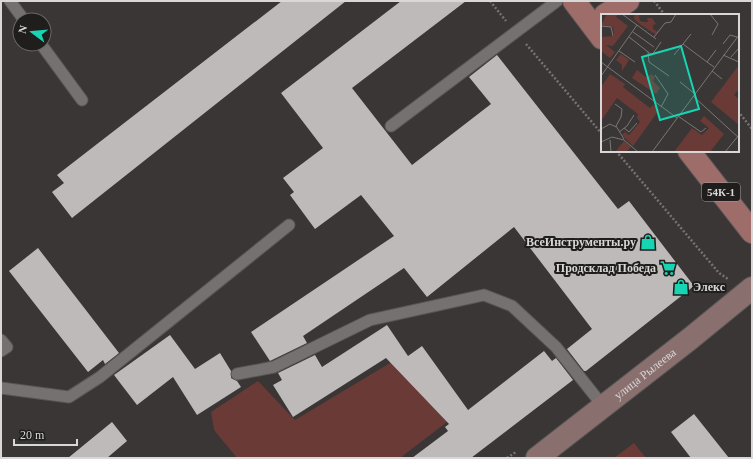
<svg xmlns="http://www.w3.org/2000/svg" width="753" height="459" font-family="Georgia,serif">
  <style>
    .green { fill: #6a3a36 }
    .building { fill: #bebab9 }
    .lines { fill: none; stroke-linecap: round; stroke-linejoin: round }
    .lane-casing { stroke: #585555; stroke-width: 13 }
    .secondary-casing { stroke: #585555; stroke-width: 24 }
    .primary-casing { stroke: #585555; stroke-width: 24 }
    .path { stroke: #767473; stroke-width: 2.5; stroke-dasharray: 2 2; stroke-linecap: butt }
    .lane { stroke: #757171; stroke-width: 11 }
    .secondary { stroke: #896f6d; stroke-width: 22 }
    .primary { stroke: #9e6c69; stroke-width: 22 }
    .labels { text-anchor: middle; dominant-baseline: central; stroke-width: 4; stroke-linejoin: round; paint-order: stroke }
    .shield { fill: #1f1e1d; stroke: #a1a09f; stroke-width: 1 }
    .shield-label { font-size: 11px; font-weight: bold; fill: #d9d7d7 }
    .poi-label { font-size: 12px; font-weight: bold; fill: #d9d7d7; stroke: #1f1e1d; text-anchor: end }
    .street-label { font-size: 12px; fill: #d9d7d7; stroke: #1f1e1d }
    .inset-road { fill: none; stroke: #797676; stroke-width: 1 }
    .view { fill: #17d5b3; fill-opacity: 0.15; stroke: #17d5b3; stroke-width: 2 }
    .inset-edge { fill: none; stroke: #d9d7d7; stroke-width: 2 }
  </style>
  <rect width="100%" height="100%" fill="#393635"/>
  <path class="green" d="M 395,360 L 447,422 L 400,458 L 237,458 L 214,430 L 211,412 L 258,381 L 295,420 Z
    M 634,443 L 646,458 L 614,458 Z"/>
  <path class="building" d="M 282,1 L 346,1 L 72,218 L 52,192 L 64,183 L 57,175 Z
    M 401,1 L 466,1 L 352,88 L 412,165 L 491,104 L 469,77 L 497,55 L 618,209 L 629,201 L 694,286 L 586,371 L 584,371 L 567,349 L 592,329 L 514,227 L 427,297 L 404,268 L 303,336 L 307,343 L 272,360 L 270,361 L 251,332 L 394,236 L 361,195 L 315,229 L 290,195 L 294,192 L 283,178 L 323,148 L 281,93 Z
    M 38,248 L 119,353 L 105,364 L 103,360 L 88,372 L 9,271 Z
    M 387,325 L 408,356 L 422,346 L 468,410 L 544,351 L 552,361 L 556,358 L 573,380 L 471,458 L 412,458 L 448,431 L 445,427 L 449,424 L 386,358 L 293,417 L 273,385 L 282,380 L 278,373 L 315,355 L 322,367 Z
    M 170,335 L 195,369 L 220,353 L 231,371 L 231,378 L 237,381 L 241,387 L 197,415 L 173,377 L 137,405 L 114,375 Z
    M 694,414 L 729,458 L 691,458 L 671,432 Z
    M 112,422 L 127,441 L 107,458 L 68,458 Z"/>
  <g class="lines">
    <defs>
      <path id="lane" d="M 10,1 L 24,20
        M 41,44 L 82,100
        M 391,126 L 557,1
        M 1,340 L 7,347 L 1,351
        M 237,374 L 274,367 L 370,320 L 484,295 L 512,306 L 556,347 L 603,406
        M 1,388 L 69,397 L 100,377 L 289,225"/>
      <g id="secondary">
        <path id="s1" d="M 537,458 L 691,338 L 752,288"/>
      </g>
      <path id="primary" d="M 574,1 L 602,38
        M 605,15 L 628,1
        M 689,151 L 752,232"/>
    </defs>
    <use href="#lane" class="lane-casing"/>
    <use href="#secondary" class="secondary-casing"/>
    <use href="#primary" class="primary-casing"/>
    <path class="path" d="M 490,1 L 506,21
      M 654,1 L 665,15
      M 526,44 L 602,134
      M 738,111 L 752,129
      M 616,151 L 719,273 L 728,279
      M 507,458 L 516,452"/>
    <use href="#lane" class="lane"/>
    <use href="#secondary" class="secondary"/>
    <use href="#primary" class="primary"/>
  </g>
  <defs>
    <symbol id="shop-bare" viewBox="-9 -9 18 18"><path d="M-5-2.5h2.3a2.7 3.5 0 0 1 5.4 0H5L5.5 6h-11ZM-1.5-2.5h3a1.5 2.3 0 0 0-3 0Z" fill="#17d5b3" stroke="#1f1e1d" stroke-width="2.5" paint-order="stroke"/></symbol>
    <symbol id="supermarket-bare" viewBox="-9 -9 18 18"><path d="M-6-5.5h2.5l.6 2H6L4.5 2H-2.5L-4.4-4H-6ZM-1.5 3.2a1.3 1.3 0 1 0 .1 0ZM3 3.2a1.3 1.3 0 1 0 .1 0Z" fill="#17d5b3" stroke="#1f1e1d" stroke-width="2.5" paint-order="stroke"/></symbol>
  </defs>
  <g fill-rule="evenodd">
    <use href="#shop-bare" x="637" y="231" width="22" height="22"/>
    <use href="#supermarket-bare" x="657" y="257" width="22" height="22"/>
    <use href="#shop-bare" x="670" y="276" width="22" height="22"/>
  </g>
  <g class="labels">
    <rect class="shield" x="702" y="183" width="38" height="18" rx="3"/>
    <g class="shield-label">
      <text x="721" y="192">54К-1</text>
    </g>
    <g class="poi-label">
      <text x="636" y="242">ВсеИнструменты.ру</text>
      <text x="656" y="268">Продсклад Победа</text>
      <text x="693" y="287" text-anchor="start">Элекс</text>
    </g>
    <g class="street-label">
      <text stroke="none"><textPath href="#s1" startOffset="137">улица Рылеева</textPath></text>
    </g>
  </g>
  <g transform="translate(601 14)">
    <rect width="138" height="138" fill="#393635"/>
    <path d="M 6,0 L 17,0 L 15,3 L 27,12 L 12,32 L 5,31 L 14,38 L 9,44 L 0,37 L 0,23 L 13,22 L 12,13 L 0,11 ZM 34,0 L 38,1 L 39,7 L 42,8 L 47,8 L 46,4 L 51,4 L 55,10 L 52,11 L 52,15 L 57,18 L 54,20 L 40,11 L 33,5 ZM 20,40 L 28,46 L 21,57 L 21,51 L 15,46 ZM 138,51 L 138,75 L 133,81 L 138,85 L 137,110 L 110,88 ZM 36,56 L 46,64 L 50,60 L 54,63 L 52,67 L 59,74 L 55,80 L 31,64 ZM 9,60 L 24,70 L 22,73 L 49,94 L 52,91 L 58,96 L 32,132 L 21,121 L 24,118 L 28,121 L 39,108 L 36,104 L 37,100 L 16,84 L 0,107 L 0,73 ZM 103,102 L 123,120 L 109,138 L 73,138 L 91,114 L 101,121 L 108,114 L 99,107 ZM 23,127 L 30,133 L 25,138 L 14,138 Z" fill="#6a3a36"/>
    <path class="inset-road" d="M 21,0 L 55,25M 109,0 L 117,10 L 111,21M 0,12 L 10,13 L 12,22M 32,18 L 53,33M 28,23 L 51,41 L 60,28M 53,23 L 64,9 L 70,8 L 75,0M 82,30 L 90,20M 122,30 L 129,21 L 136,23M 18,37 L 34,48M 47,38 L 48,48 L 68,62M 73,41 L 82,30 L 106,48M 122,41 L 138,48M 130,43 L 138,34M 0,48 L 76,104M 113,53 L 106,48 L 115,36M 111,57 L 121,65M 54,61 L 67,80 L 60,93M 0,62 L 36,11M 79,68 L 94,80M 92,82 L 138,124M 14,90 L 21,95 L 20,103 L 15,112 L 23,125M 77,102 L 100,118 L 105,114M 23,114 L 28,118 L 36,109M 0,115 L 9,110 L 15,113M 18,118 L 26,112 L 33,101M 9,126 L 10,138M 0,128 L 11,123 L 23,126 L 37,138M 51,138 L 138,21M 124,138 L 138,121"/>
    <path class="view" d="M 80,32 L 98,95 L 59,106 L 41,43 Z"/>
    <rect width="138" height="138" class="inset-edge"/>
  </g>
  <rect width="753" height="459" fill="none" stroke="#d9d7d7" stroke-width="4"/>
  <g transform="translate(32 32) rotate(286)"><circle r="19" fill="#1f1e1d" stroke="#696867"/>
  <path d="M0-3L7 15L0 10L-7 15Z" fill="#17d5b3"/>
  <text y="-6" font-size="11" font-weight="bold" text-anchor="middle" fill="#d9d7d7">N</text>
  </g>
  <path d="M14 439v6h63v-6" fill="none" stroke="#d9d7d7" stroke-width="2"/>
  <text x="20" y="439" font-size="12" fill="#d9d7d7" stroke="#1f1e1d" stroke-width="3" paint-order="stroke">20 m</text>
</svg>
